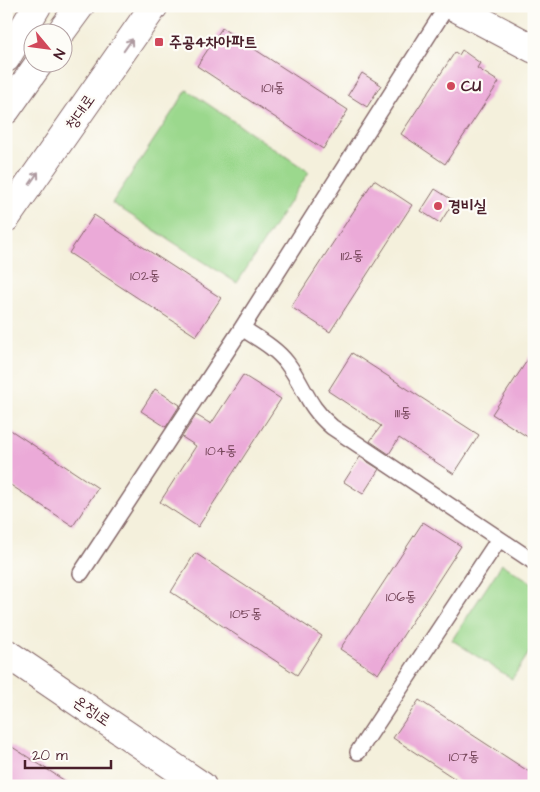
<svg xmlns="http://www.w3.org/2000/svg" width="540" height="792" font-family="'Architects Daughter','Poor Story',sans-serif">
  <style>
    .green { fill: #9bd88d; stroke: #727c5c }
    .building { fill: #ebaad8 }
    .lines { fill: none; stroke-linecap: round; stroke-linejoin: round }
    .service-casing { stroke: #866869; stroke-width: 18 }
    .minor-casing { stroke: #866869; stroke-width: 30 }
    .tertiary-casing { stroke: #866869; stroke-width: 30 }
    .service { stroke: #fff; stroke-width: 15 }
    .minor { stroke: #fff; stroke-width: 28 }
    .tertiary { stroke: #fff; stroke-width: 28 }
    .oneway { stroke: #ae9aa0 }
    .poi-dot { fill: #d1495b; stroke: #fdfcf7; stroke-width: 2 }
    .labels { text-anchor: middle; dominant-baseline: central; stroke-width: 4.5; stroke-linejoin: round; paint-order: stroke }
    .number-label { font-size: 14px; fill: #724256 }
    .poi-label { font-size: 16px; font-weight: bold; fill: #4a1f2b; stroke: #fdfcf7; text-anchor: start }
    .street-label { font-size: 16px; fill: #4a1f2b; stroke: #fdfcf7 }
  </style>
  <rect width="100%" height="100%" fill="#fdfcf7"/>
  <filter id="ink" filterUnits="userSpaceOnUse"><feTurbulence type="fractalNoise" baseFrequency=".02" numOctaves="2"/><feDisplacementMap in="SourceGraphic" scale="10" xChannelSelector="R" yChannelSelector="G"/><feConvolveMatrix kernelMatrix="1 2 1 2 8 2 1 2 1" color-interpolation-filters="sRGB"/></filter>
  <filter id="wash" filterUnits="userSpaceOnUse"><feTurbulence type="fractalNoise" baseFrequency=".0096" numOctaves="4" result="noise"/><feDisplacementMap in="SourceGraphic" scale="20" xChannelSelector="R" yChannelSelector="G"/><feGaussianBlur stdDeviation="1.12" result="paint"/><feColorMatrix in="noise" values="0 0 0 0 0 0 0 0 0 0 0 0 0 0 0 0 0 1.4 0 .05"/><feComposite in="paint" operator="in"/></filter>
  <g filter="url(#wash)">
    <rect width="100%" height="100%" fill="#f4f0dc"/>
    <path class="green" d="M 187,90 L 309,172 L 237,283 L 112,203 Z
      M 502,564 L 534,584 L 534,645 L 512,679 L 452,640 Z"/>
    <g id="blocks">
      <path class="building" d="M 222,28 L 348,110 L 323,149 L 197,66 Z
        M 462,50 L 480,63 L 477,68 L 499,82 L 445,164 L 401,134 L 455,52 L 459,55 Z
        M 362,73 L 381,85 L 367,107 L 348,95 Z
        M 374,180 L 412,205 L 330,332 L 291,307 Z
        M 435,189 L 454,201 L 440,223 L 421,211 Z
        M 94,215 L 221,298 L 196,336 L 69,253 Z
        M 534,350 L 534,441 L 492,414 Z
        M 352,353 L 479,435 L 454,474 L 399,438 L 389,454 L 370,441 L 381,426 L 328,391 Z
        M 243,375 L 281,399 L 198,527 L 160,502 L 196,446 L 182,437 L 196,415 L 211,424 Z
        M 155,389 L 180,405 L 166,427 L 141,411 Z
        M 6,427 L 98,488 L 73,526 L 6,482 Z
        M 360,457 L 379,469 L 363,494 L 344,482 Z
        M 423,522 L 461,546 L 378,674 L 340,649 Z
        M 195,553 L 322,636 L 297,675 L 171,592 Z
        M 419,700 L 534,775 L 534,786 L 466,786 L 393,738 Z
        M 6,743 L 73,786 L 6,786 Z"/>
    </g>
  </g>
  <g filter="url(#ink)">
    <use href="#blocks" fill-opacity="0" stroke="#866869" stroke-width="1"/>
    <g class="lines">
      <defs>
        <path id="service" d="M 242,328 C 257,338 276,348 287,363 C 305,387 307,406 332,427 L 534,562
          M 81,573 L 242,328 L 447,6
          M 358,752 L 499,539"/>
        <path id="minor" d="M 453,6 L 534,49
          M 6,653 L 202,786"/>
        <path id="tertiary" d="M 61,32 L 80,6
          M 6,58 L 37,6
          M 6,110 L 40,62
          M 6,218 L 154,6"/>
      </defs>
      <use href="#service" class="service-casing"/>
      <use href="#minor" class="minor-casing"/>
      <use href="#tertiary" class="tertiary-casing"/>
      <use href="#service" class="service"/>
      <use href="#minor" class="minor"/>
      <use href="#tertiary" class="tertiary"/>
    </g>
    <defs><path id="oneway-shaft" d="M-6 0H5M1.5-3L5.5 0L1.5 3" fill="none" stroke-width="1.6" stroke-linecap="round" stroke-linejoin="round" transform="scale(1.25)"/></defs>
    <g class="oneway">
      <use href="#oneway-shaft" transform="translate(128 45) rotate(-55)"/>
      <use href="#oneway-shaft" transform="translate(34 178) rotate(-55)"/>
    </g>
  </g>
  <g class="poi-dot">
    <rect x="154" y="37" width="10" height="10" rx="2.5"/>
    <circle cx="451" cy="86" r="5"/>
    <circle cx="438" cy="206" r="5"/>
  </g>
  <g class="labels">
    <g class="number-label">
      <text x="273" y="88">101동</text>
      <text x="352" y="256">112동</text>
      <text x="145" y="276">102동</text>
      <text x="403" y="413">111동</text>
      <text x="221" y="451">104동</text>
      <text x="401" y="597">106동</text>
      <text x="246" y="614">105동</text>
      <text x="464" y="757">107동</text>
    </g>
    <g class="poi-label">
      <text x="169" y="42">주공4차아파트</text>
      <text x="461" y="86">CU</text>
      <text x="448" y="206">경비실</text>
    </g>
    <g class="street-label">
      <text transform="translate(80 112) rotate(-55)">청대로</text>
      <text transform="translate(92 711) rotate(34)">온정1로</text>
    </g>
  </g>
  <rect width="540" height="792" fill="none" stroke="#fdfcf7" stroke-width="25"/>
  <g transform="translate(48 48) rotate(119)"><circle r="24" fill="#fdfcf7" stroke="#b5a4a5"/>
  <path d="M0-4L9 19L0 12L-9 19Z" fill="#d1495b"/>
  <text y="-8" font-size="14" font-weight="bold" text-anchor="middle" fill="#4a1f2b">N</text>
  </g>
  <path d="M25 760v8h86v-8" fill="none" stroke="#4a1f2b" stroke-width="2.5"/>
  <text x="32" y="760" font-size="15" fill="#4a1f2b" stroke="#fdfcf7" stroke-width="4" paint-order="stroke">20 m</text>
</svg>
